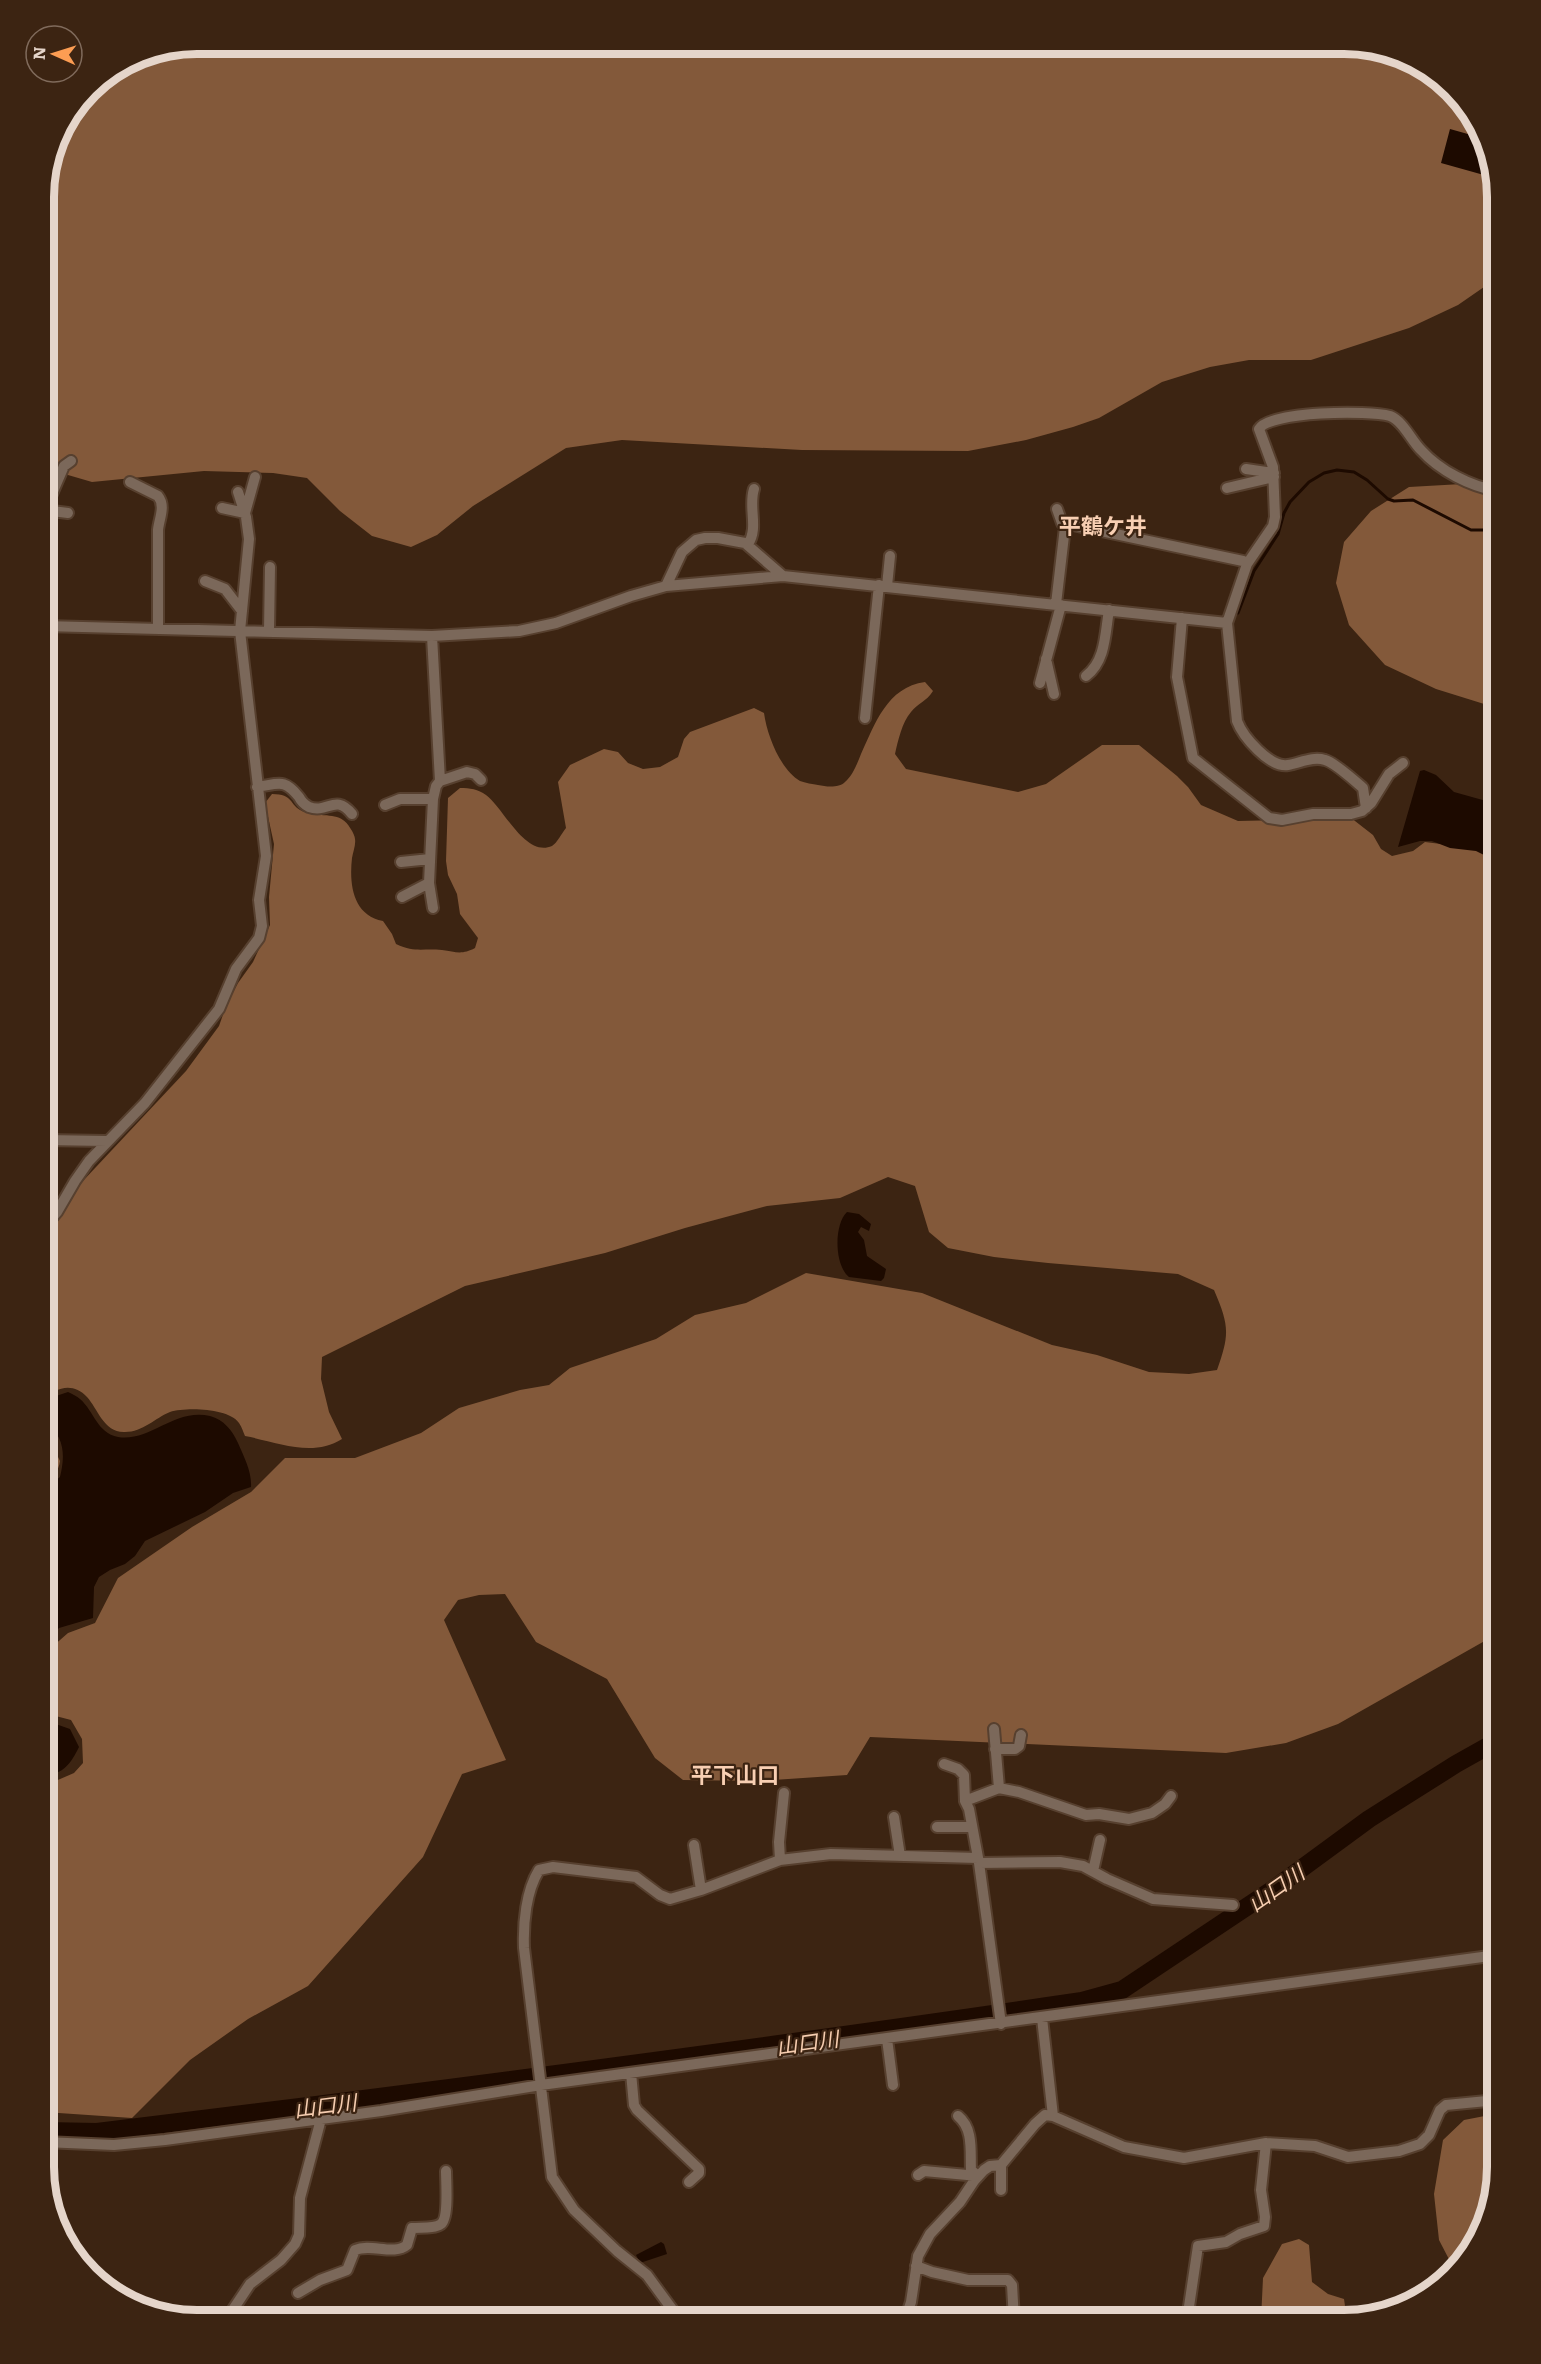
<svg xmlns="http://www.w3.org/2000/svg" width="1541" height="2364" font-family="Literata,'Noto Sans JP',serif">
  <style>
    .forest { fill: #83593a }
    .water { fill: #1d0a00 }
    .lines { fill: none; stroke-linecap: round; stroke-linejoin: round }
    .stream { stroke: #1d0a00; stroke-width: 3 }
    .river { stroke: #1d0a00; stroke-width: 18 }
    .minor-casing { stroke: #57402f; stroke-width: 14 }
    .minor { stroke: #7b685a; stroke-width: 10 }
    .labels { text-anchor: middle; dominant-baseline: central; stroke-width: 4.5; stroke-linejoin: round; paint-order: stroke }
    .water-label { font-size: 21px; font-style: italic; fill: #f6cdb0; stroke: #3c2412 }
    .quarter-label { font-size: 22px; font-weight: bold; fill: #f8cfb3; stroke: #3c2412 }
    .rim { fill: none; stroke: #e5d5ca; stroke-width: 8 }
  </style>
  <rect width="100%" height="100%" fill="#3c2412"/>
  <path class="forest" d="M 197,44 L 1353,44 L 1429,69 L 1477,121 L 1497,197 L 1497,278 L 1458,305 L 1409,328 L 1311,360 L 1249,360 L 1210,367 L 1162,382 L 1099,418 L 1073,427 L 1026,440 L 968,451 L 802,450 L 622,440 L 566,448 L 473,506 L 437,535 L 411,547 L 372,536 L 340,511 L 307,478 L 273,473 L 204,471 L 92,482 L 44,468 L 44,188 L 55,138 L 89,88 L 139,55 Z
    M 1497,482 L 1497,708 L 1436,689 L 1385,665 L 1349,625 L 1336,583 L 1344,542 L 1371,511 L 1409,487 Z
    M 925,682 L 933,691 C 926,702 918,703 911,712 C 902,722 898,741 895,754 L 906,769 L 1018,792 L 1046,784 L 1102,745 L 1139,745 L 1177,776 L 1188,787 L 1201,805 L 1238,821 L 1277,820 L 1301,813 L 1331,809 L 1346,814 L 1373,835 L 1381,849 L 1392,856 L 1413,851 L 1425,842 L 1497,851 L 1497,1634 L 1338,1724 L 1286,1743 L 1226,1753 L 870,1737 L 847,1775 L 759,1781 L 683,1780 L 655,1758 L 607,1679 L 536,1642 L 505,1594 L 479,1595 L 458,1600 L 444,1620 L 506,1760 L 462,1774 L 423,1857 L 308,1986 L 248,2019 L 190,2060 L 132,2118 L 44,2112 L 44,1786 L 74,1773 L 83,1763 L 82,1739 L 71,1720 L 44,1713 L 44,1654 L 68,1633 L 95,1623 L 118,1578 L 192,1527 L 251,1492 L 285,1458 L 355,1458 L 421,1433 L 459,1408 L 520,1390 L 549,1385 L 570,1368 L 656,1339 L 695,1315 L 746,1303 L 806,1273 L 922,1293 L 1052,1345 L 1097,1355 L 1149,1372 L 1189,1374 L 1217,1370 C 1230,1334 1229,1325 1214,1290 L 1178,1274 L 1048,1263 L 994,1257 L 948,1248 L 929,1232 L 915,1186 L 888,1177 L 840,1198 L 767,1206 L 685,1228 L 605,1253 L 465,1286 L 322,1357 L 321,1379 L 329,1412 L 342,1439 C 312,1458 277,1442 245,1436 C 243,1432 242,1427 239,1423 C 229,1408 186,1407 170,1412 C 155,1418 143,1432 125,1432 C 104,1433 98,1409 87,1397 C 73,1382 55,1387 44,1401 L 44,1234 L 51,1229 L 66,1209 L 81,1183 L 186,1071 L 219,1026 L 226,1006 L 238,983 L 253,962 L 270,925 L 269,897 L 274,844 L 265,803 L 272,794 C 294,794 289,805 302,811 C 315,817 334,813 343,820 C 347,822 355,834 355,839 C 356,845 353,852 352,858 C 349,885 353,915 383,921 L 392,934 L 396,944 C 416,953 422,948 442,950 C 456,952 462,955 475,948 L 478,938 L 460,914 L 457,894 L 448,875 L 446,861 L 448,798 L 460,788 C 470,788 478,789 486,795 C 503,807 525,858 552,846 C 557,843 562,833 566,828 L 558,782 L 570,765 L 604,749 L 618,752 L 628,763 L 643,769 L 660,767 L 678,757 L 684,739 L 690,732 L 754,708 L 764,713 C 767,735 780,769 800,781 C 805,783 813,784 818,785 C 827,787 839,788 845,782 C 853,775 857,764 861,754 C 875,724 887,687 925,682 Z
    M 44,1429 L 60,1461 C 59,1471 52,1478 44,1484 Z
    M 1495,2114 L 1497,2114 L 1497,2167 L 1477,2244 L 1453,2267 L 1439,2240 L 1434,2194 L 1443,2140 L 1464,2120 Z
    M 1299,2239 L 1309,2245 L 1312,2282 L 1328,2294 L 1344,2299 L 1347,2320 L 1261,2320 L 1263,2278 L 1282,2244 Z"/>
  <path class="water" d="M 1450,129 L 1482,138 L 1491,177 L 1441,163 Z
    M 1424,770 L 1436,775 L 1454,792 L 1497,804 L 1497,855 L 1484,855 L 1476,851 L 1450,848 L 1432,841 L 1420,841 L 1398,847 L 1420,771 Z
    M 847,1212 L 859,1214 L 871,1224 L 869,1231 L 861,1227 L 858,1232 L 864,1240 L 867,1256 L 886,1269 L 884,1278 L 881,1281 L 849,1277 C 834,1265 834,1224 847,1212 Z
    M 68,1392 C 72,1394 77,1396 80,1399 C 94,1411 97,1433 118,1437 C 151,1442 174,1408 210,1416 C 224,1420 232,1430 238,1443 C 244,1457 252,1472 251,1487 L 233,1493 L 205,1512 L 145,1541 L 135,1556 L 125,1564 L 110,1570 L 99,1577 L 94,1587 L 93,1618 L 59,1628 L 44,1644 L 44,1490 L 60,1477 C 63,1464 65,1451 59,1438 C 53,1426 44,1424 44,1409 L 53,1397 Z
    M 44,1720 L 70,1729 L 79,1747 C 71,1763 64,1774 44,1776 Z
    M 661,2242 L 664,2244 L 667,2254 L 640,2263 L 636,2255 Z"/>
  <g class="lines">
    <path class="stream" d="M 1238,613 L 1254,571 L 1278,534 L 1284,513 L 1290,502 L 1309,482 L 1324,473 L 1337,470 L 1354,472 L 1367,480 L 1388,499 L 1394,501 L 1413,500 L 1471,530 L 1497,530"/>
    <path class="river" d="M 44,2131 L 97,2132 C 426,2092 754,2049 1082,2001 L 1122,1990 L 1275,1888 L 1369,1819 L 1456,1764 L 1497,1741"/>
    <defs>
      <path id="minor" d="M 1246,469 L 1274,473
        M 130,482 L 158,496 C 166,506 159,519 158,530 L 158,629
        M 1227,488 L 1274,477
        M 222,508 L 245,513 L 255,477
        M 1057,509 L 1062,523 L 1065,527
        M 44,510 L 68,513
        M 45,510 L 64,466 L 71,461
        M 748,544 C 759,528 748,507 754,489
        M 205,581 L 225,589 L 242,611
        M 666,586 L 682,552 L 696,540 L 705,538 L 718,538 L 745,543 L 783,576
        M 887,586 L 890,556
        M 1056,604 L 1065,527 L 1068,524 L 1243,561 L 1247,564
        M 1182,618 L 1177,677 L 1193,758 L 1269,818 L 1282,820 L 1313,814 L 1351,814 L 1362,811 L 1371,803 L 1389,774 L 1403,763
        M 1227,623 L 1237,721 C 1243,737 1270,768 1288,765 C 1300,763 1313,756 1325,760 C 1334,762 1355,781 1363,788 L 1366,808
        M 44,626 L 432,636 L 519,631 L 556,623 L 631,596 L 666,586 L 783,576 L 1227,623 L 1247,564 L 1273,526 L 1275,517 L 1273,467 L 1259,429 C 1270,411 1369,410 1390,416 C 1403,421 1411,440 1421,450 C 1440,471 1470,486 1497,491
        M 269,631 L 270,567
        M 432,636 L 440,781
        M 1046,659 L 1054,694
        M 1086,676 C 1106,661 1105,633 1109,610
        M 1040,683 L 1061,605
        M 865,718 L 879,585
        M 257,787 C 279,784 284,778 299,797 C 301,801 305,805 309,807 C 328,814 335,793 352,814
        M 385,805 L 400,799 L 433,799
        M 401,862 L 430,859
        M 402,897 L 429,883
        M 433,908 L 429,883 L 433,799 L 436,786 L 440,781 L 467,772 L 475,774 L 481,780
        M 44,1140 L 107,1141
        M 44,1227 L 57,1212 L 75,1181 L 89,1161 L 145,1103 L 219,1009 L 236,969 L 259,938 L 262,926 L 259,900 L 266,856 L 240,631 L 249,539 L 246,517 L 238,492
        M 994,1729 L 999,1788
        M 995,1749 L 1015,1749 L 1019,1746 L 1021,1735
        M 944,1764 L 958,1769 L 964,1775 L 965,1801 L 969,1809 L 979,1863 L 1001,2024
        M 965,1801 L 999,1788 L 1019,1792 L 1086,1815 L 1099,1814 L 1129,1819 L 1152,1813 L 1165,1804 L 1171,1796
        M 894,1817 L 900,1856
        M 937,1827 L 972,1827
        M 694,1845 L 701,1890
        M 780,1860 L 779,1842 L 784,1793
        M 979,1863 L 1060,1862 L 1083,1866 L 1107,1879 L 1153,1899 L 1233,1905
        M 1093,1871 L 1100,1840
        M 1042,2018 L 1053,2116
        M 887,2039 L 893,2085
        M 631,2073 L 634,2105 L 637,2110 L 699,2169 L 699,2173 L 689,2182
        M 44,2142 L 114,2145 L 165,2140 L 381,2111 L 541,2085 L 1497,1955
        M 1497,2168 C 1490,2147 1488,2139 1497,2117
        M 918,2175 L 924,2171 L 978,2176 L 971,2170 C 970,2152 974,2129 958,2116
        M 1001,2190 L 1001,2165
        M 916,2266 L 932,2272 L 968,2280 L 1008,2280 L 1012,2285 L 1014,2320
        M 298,2293 L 320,2280 L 347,2270 L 355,2250 C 371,2243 394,2256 407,2245 L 412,2228 C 420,2227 434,2229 441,2224 C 449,2218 446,2182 446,2171
        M 226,2320 L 250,2284 L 281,2260 L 295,2244 L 299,2235 L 300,2198 L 321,2119
        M 680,2320 L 647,2275 L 617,2251 L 574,2210 L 552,2177 L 524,1948 C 523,1923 526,1891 539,1870 L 553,1867 L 636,1877 L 660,1895 L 670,1899 L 701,1890 L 780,1860 L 831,1854 L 978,1858
        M 905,2320 L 911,2302 L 918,2256 L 930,2234 L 960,2202 L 974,2181 L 984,2170 L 990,2166 L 1001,2165 L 1035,2124 L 1045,2115 L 1053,2116 L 1124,2147 L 1184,2158 L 1266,2143 L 1315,2146 L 1348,2157 L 1399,2151 L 1420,2144 L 1429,2135 L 1440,2110 L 1446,2105 L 1497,2100
        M 1187,2320 L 1198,2246 L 1226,2242 L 1240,2234 L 1264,2226 L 1265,2217 L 1261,2190 L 1266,2143"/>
    </defs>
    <use href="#minor" class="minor-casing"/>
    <use href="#minor" class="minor"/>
  </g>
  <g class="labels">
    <g class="water-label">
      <text transform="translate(1275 1887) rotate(-35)">山口川</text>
      <text transform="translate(807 2041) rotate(-8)">山口川</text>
      <text transform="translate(325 2104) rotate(-7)">山口川</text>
    </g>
    <g class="quarter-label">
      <text x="1103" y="524">平鶴ケ井</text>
      <text x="735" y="1773">平下山口</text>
    </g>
  </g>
  <path d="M0 0H1541V2364H0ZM197 54H1344A143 143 0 0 1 1487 197V2167A143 143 0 0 1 1344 2310H197A143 143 0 0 1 54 2167V197A143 143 0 0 1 197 54Z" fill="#3c2412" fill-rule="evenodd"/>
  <path class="rim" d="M197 54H1344A143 143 0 0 1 1487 197V2167A143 143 0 0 1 1344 2310H197A143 143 0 0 1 54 2167V197A143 143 0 0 1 197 54Z"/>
  <g transform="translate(54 54) rotate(273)"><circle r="28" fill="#3c2412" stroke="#806b5c" stroke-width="1.5"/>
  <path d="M0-4.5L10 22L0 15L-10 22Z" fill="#fc9d53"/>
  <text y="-9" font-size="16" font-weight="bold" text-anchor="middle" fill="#e5d5ca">N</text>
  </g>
</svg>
